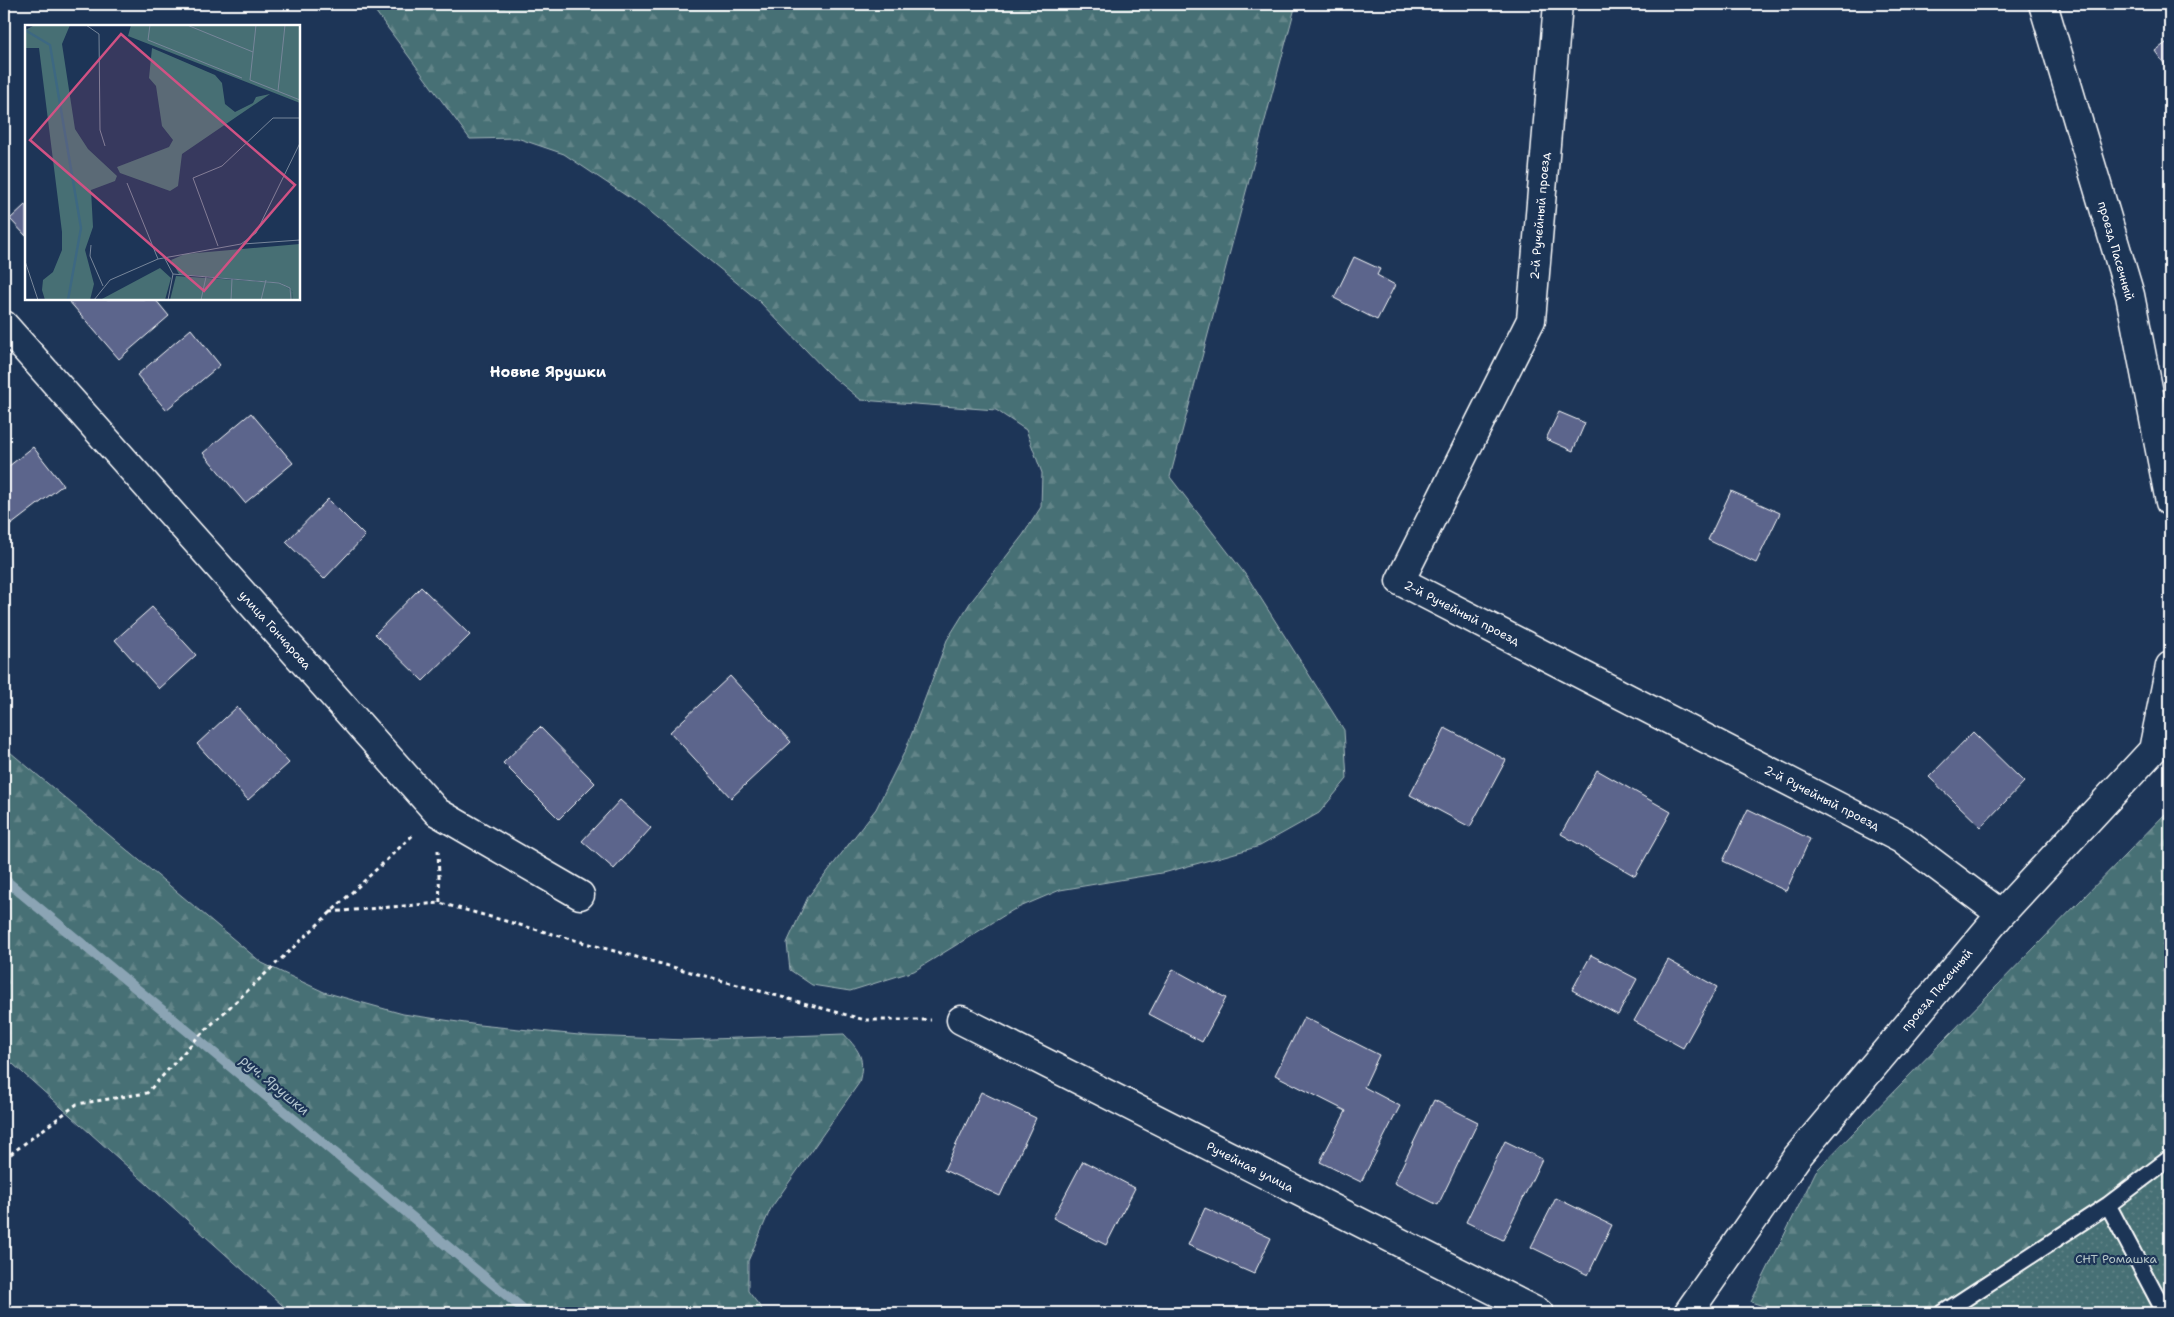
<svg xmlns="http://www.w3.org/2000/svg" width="2174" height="1317" font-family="'Shantell Sans',sans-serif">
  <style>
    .grass { fill: url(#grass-dots); stroke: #a3b7ba }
    .forest { fill: url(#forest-firs); stroke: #a3b7ba }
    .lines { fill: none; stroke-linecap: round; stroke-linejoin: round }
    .stream { stroke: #8ba4b4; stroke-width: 10 }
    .building { fill: #5c658c; stroke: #fff }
    .lane-casing { stroke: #fff; stroke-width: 19 }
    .street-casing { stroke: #fff; stroke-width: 31 }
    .path { stroke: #fff; stroke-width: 3; stroke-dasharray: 4 4; stroke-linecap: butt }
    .lane { stroke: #1d3557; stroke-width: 15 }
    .street { stroke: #1d3557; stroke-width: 28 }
    .labels { text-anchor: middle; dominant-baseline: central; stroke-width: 4.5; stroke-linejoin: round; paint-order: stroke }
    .street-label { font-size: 12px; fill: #fff; stroke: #1d3557 }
    .park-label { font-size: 12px; fill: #b5c5c7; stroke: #1d3557 }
    .water-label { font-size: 14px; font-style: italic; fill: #b1c3cd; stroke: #1d3557 }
    .quarter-label { font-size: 15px; font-weight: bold; fill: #fff; stroke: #1d3557 }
    .inset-river { fill: none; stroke: #3d6882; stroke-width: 2.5 }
    .inset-road { fill: none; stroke: #77869a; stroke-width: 1 }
    .view { fill: #d15284; fill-opacity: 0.15; stroke: #d15284; stroke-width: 2.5 }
    .inset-edge { fill: none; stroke: #fff; stroke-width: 2.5 }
  </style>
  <defs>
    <pattern id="grass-dots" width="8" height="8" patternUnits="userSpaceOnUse" patternTransform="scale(1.25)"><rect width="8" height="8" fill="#476f74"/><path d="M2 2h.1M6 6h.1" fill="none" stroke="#638589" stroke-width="1.8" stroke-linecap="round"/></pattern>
    <pattern id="forest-firs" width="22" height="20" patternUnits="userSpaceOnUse" patternTransform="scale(1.25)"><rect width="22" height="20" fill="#476f74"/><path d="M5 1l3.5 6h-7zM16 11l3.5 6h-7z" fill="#638589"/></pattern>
  </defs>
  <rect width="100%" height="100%" fill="#1d3557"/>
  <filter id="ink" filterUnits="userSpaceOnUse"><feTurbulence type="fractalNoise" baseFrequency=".02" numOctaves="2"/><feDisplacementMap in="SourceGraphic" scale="10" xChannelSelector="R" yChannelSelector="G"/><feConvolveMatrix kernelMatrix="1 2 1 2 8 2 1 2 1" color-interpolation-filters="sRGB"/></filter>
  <g filter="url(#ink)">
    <path class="grass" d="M 2170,1152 L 2170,1313 L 1948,1313 Z"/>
    <path class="forest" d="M 370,4 L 1296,4 L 1170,477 L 1248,578 L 1344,730 L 1347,779 L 1319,813 L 1260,846 L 1167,872 L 1060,890 L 1013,910 L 914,971 L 850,991 L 812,985 L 790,970 L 787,943 L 808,897 L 876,809 L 906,749 L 947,640 L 970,603 L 1023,535 L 1041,507 L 1042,473 L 1026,430 L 996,410 L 861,400 L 827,372 L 759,301 L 652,213 L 564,154 L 517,138 L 470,139 Z
      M 4,747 L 262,963 L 324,992 L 403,1014 L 479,1025 L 589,1036 L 685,1040 L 844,1034 C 861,1053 865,1058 859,1083 L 771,1208 L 748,1261 L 748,1291 L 765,1313 L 291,1313 L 4,1056 Z
      M 2170,809 L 2170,1152 L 1948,1313 L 1785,1313 L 1751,1302 L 1816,1171 Z"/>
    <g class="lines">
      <path class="stream" d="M 4,879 L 528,1313"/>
    </g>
    <path class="building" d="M 2170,40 L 2170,72 L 2155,51 Z
      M 26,204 L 26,236 L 10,219 Z
      M 1354,257 L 1380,269 L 1377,275 L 1395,285 L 1377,320 L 1334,298 Z
      M 70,299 L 155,299 L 169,316 L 119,359 L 68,300 Z
      M 191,329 L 220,365 L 166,410 L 137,375 Z
      M 1559,412 L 1585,423 L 1573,451 L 1546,439 Z
      M 251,413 L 293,463 L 245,503 L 203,453 Z
      M 33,447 L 63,485 L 7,528 L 4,524 L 4,470 Z
      M 1731,491 L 1780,513 L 1756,563 L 1708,540 Z
      M 328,499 L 365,536 L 324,579 L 286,542 Z
      M 421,587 L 470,635 L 423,681 L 375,634 Z
      M 152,607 L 196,655 L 159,689 L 115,640 Z
      M 730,676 L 791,742 L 731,798 L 670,732 Z
      M 237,707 L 289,763 L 248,800 L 197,744 Z
      M 540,727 L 595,783 L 559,819 L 503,763 Z
      M 1445,728 L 1506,760 L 1470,827 L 1410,795 Z
      M 1973,732 L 2024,782 L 1981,827 L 1929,777 Z
      M 1597,770 L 1671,812 L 1635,876 L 1561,834 Z
      M 620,800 L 651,828 L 614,869 L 582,841 Z
      M 1748,809 L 1810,839 L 1786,891 L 1723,861 Z
      M 1591,955 L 1637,979 L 1618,1015 L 1572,990 Z
      M 1668,960 L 1717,987 L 1683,1048 L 1634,1021 Z
      M 1173,969 L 1226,998 L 1202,1042 L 1149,1014 Z
      M 1304,1017 L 1379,1055 L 1364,1087 L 1400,1106 L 1361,1182 L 1320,1162 L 1346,1111 L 1275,1075 Z
      M 981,1092 L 1036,1118 L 1000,1196 L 944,1170 Z
      M 1434,1100 L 1478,1122 L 1438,1205 L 1394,1183 Z
      M 1505,1141 L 1542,1159 L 1503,1240 L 1466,1222 Z
      M 1083,1161 L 1135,1188 L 1106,1245 L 1053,1218 Z
      M 1556,1198 L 1612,1225 L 1588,1275 L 1531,1247 Z
      M 1205,1208 L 1271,1238 L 1254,1274 L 1188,1245 Z"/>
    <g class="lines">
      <defs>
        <path id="lane" d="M 2108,1205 L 2165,1313
          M 1943,1313 L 2108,1205 L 2170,1158"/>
        <path id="street" d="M 1558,4 L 1531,320 L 1400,581 L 1901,839 L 2001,914
          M 2043,4 L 2130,295 L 2170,502
          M 4,325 L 437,812 L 580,895
          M 961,1020 L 1539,1313
          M 1688,1313 L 1797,1157 L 2001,914 L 2153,750 L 2170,666"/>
      </defs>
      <use href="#lane" class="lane-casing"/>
      <use href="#street" class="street-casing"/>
      <path class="path" d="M 438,850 L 440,903
        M 330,912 L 440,903 L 865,1020 L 931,1020
        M 4,1159 L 77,1104 L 147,1093 L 197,1038 L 414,834"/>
      <use href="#lane" class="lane"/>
      <use href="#street" class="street"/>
    </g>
  </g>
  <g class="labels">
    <g class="street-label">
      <text transform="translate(1540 216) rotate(-85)">2-й Ручейный проезд</text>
      <text transform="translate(2116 251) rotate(74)">проезд Пасечный</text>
      <text transform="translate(1462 613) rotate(27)">2-й Ручейный проезд</text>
      <text transform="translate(275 630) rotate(48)">улица Гончарова</text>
      <text transform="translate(1822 798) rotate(27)">2-й Ручейный проезд</text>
      <text transform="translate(1937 990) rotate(-50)">проезд Пасечный</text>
      <text transform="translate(1250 1167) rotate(27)">Ручейная улица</text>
    </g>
    <g class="park-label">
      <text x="2116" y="1259">СНТ Ромашка</text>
    </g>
    <g class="water-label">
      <text transform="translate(275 1085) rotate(40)">руч. Ярушки</text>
    </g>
    <g class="quarter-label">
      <text x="548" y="372">Новые Ярушки</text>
    </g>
  </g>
  <g transform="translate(25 25)">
    <rect width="275" height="275" fill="#1d3557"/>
    <path d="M 106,0 L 275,0 L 275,78 L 103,11 ZM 151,251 L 256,258 L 268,267 L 267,275 L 145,275 Z" fill="#476f74"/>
    <path d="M 10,0 L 45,0 L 37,19 L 50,104 L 63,124 L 92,151 L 90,156 L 66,165 L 68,202 L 60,225 L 69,259 L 65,275 L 20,275 L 17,265 L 18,255 L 28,247 L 37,225 L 37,207 L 14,23 L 0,23 L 0,5 ZM 127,23 L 190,50 L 197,58 L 200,79 L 210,87 L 228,78 L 231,72 L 245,69 L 157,129 L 153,161 L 145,166 L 95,148 L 92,142 L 144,122 L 148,115 L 137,101 L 131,61 L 124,53 ZM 275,219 L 275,275 L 267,275 L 268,267 L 256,258 L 154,249 L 146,235 L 160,229 ZM 135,243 L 146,253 L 140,275 L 75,275 Z" fill="#476f74"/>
    <path class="inset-river" d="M 0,5 L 25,20 L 56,203 L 43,275"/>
    <path class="inset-road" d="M 61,0 L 74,9 L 75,105 L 80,121M 125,0 L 123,15 L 217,53M 162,0 L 228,27M 231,0 L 225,55 L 275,75M 253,66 L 260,0M 102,158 L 133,234M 218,219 L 275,215M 66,220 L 65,231 L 78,261M 193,221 L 168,153 L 197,141 L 248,93 L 275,93M 139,232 L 148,249 L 143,275M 0,236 L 13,275M 148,249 L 254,258 L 265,263 L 266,275M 69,275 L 85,255 L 133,234 L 216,219 L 231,208 L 275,118M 176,275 L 181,252M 206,275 L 207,254M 236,275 L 241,255"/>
    <path class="view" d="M 96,9 L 270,160 L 179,266 L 5,115 Z"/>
    <rect width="275" height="275" class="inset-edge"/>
  </g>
  <rect width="2174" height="1317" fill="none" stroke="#1d3557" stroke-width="20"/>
  <rect x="10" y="10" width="2154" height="1297" fill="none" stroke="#fff" stroke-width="2" filter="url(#ink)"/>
</svg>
